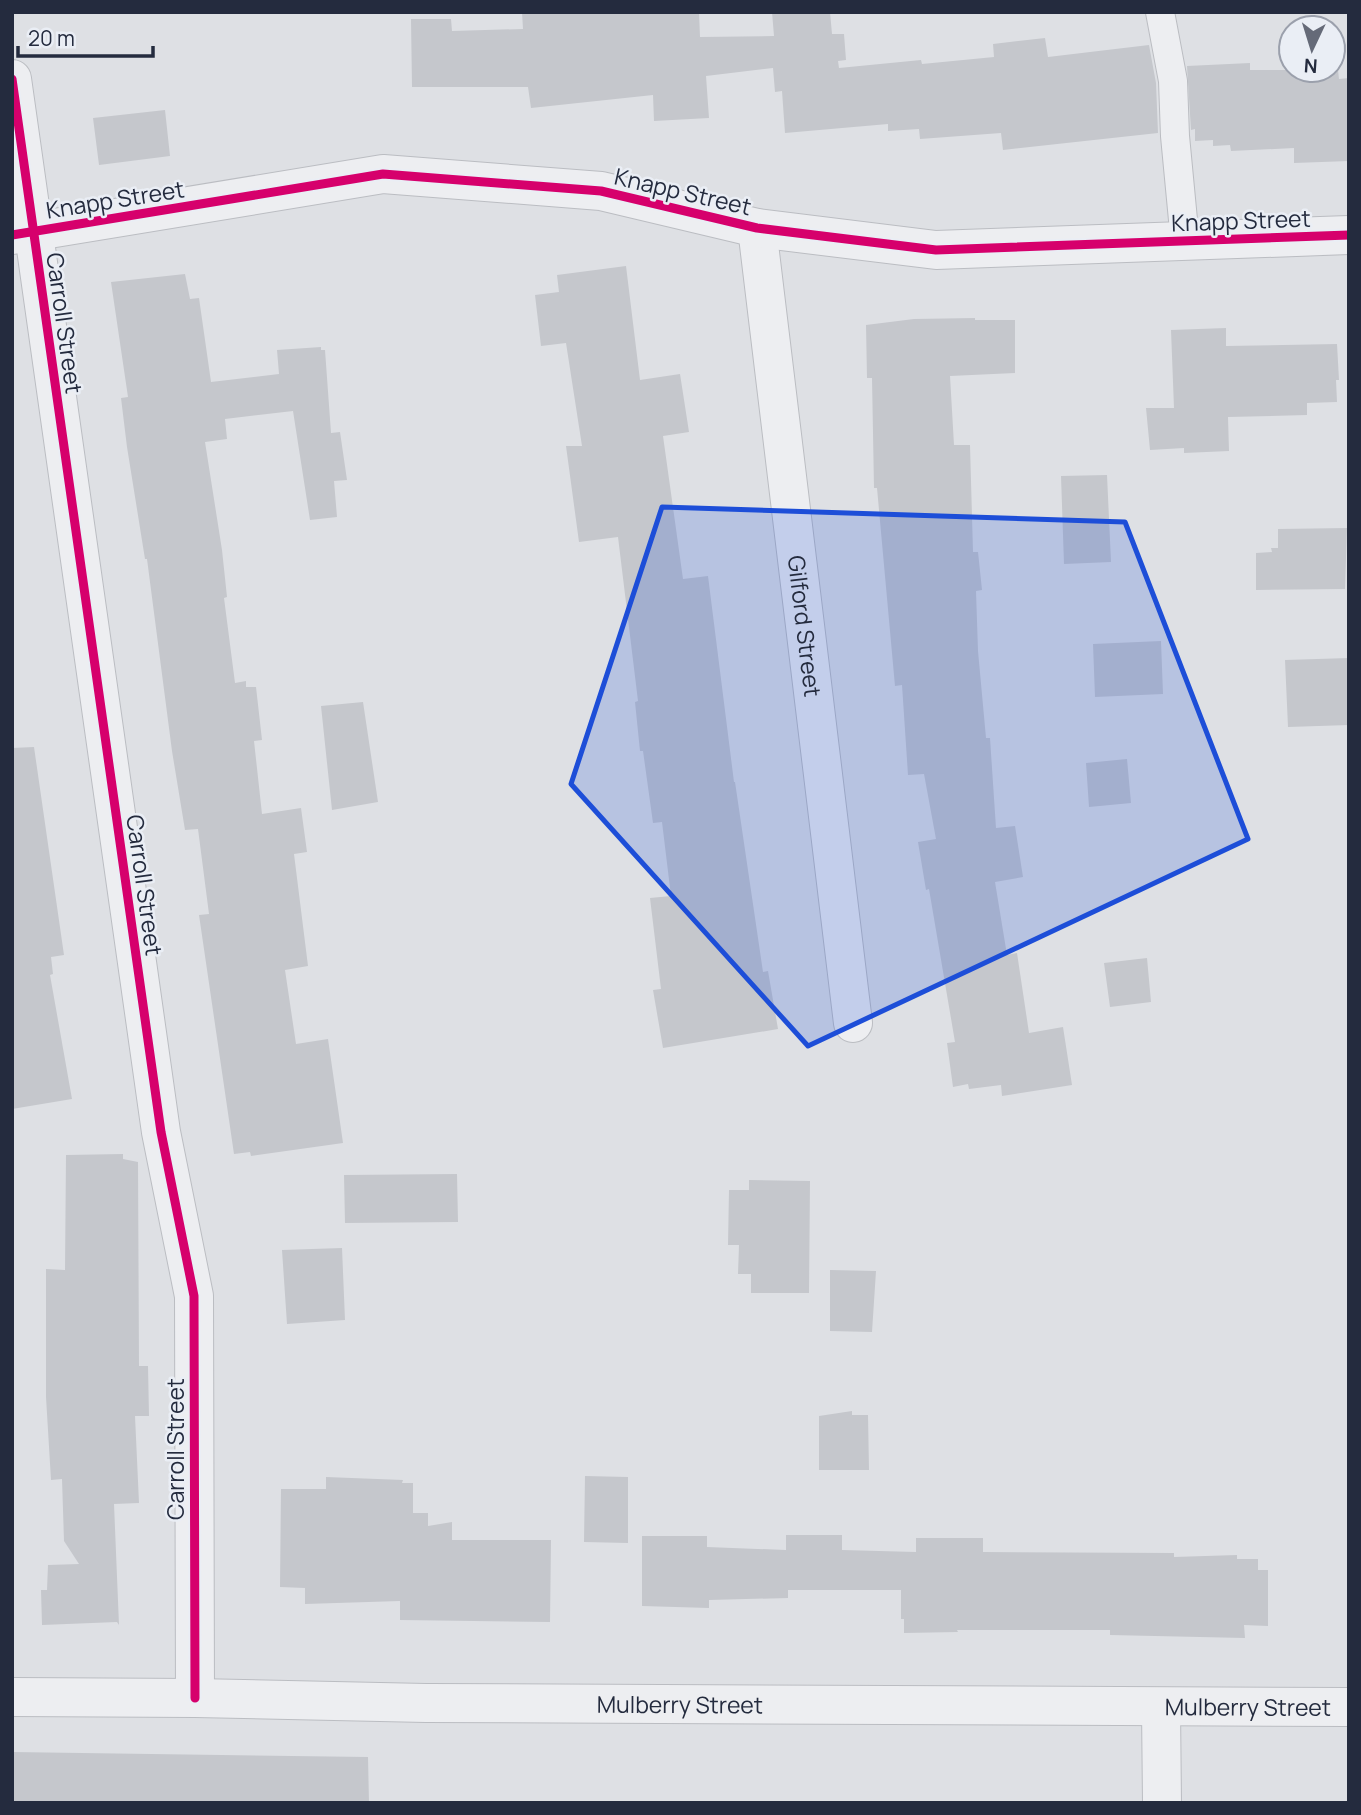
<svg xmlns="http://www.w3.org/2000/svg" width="1361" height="1815" font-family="Manrope,sans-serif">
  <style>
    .building { fill: #c5c7cc }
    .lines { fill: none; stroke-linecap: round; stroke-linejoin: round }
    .service-casing { stroke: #bbbdc2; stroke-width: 30 }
    .minor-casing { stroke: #bbbdc2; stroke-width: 40 }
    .service { stroke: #edeef1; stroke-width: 28 }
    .minor { stroke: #edeef1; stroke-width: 38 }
    .cycleway-casing { stroke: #eaeef5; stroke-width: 13 }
    .cycleway { stroke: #d6006c; stroke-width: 9 }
    .marked { fill: #1d4ed8; fill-opacity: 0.2; stroke: #1d4ed8; stroke-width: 5; stroke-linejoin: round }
    .labels { text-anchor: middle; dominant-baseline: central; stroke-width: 5; stroke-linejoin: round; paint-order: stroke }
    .street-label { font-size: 23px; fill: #242b3e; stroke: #eaeef5 }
  </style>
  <rect width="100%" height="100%" fill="#dee0e4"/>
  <path class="building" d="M 522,12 L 699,12 L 700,37 L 774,36 L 772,12 L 830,12 L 832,34 L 844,34 L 846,60 L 838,61 L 839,68 L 921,60 L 922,64 L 994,57 L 993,44 L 1045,38 L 1048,57 L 1149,45 L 1156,83 L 1158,133 L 1003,150 L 1001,133 L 920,139 L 919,129 L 888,131 L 888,124 L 785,133 L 782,91 L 775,92 L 773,68 L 706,76 L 709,118 L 654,121 L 653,95 L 531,108 L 528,87 L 412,87 L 411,19 L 451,19 L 452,31 L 523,29 Z
    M 1250,63 L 1250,70 L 1338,70 L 1339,79 L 1349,78 L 1349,161 L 1294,163 L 1294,148 L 1231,151 L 1230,145 L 1213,146 L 1213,140 L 1195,141 L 1195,129 L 1191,130 L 1187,66 Z
    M 165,110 L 170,156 L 99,165 L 93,118 Z
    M 626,266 L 640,380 L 680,374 L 689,432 L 663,436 L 683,579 L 708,576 L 734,782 L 735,782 L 763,972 L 768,971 L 778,1029 L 663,1048 L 653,990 L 661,989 L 650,898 L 671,896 L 662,822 L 653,823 L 643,751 L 640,751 L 635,702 L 638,701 L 618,537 L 579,542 L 566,446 L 582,446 L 566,343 L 541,346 L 535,295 L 559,292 L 557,275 Z
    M 185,274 L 190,299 L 199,298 L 211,382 L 279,374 L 277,350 L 321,347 L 321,350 L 325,350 L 331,433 L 340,432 L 347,480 L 334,481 L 337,517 L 310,520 L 293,411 L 225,419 L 227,439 L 205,442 L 222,550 L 227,597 L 224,598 L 235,683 L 246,681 L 246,687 L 256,687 L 262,740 L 254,741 L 262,814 L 301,808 L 307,852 L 294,854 L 308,966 L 285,970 L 296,1044 L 328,1039 L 343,1143 L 251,1156 L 250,1152 L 234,1154 L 199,915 L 209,914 L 198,829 L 185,830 L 172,751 L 147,559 L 145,559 L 127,447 L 121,398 L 128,397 L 111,282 Z
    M 975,318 L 975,320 L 1015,320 L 1015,373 L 950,376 L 954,445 L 970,445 L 973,552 L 978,552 L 982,590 L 976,591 L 978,651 L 986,738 L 990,738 L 996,828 L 1015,826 L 1023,877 L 995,882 L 1007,955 L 1017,953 L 1029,1033 L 1063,1027 L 1072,1085 L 1002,1096 L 1001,1085 L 969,1089 L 968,1084 L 953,1087 L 947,1043 L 955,1042 L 929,889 L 926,890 L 918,842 L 936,839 L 924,774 L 908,775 L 902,685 L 895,686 L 877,488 L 874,488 L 872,378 L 867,378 L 866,325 L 914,319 Z
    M 1226,328 L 1226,346 L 1337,344 L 1339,380 L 1336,380 L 1337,402 L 1307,403 L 1307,415 L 1228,417 L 1229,451 L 1184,453 L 1184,448 L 1150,450 L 1146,408 L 1174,408 L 1171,330 Z
    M 1107,475 L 1111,562 L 1064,564 L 1061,476 Z
    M 1347,528 L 1345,589 L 1256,590 L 1256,553 L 1272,552 L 1271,548 L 1278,548 L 1278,529 Z
    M 1161,641 L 1163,694 L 1095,697 L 1093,644 Z
    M 1349,658 L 1349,725 L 1288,727 L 1285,660 Z
    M 363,702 L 378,802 L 332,810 L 321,706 Z
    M 34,747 L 64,955 L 51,957 L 53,974 L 50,975 L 72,1099 L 12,1109 L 12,748 Z
    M 1127,759 L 1131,803 L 1089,807 L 1086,763 Z
    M 1147,958 L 1151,1002 L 1110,1007 L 1104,963 Z
    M 123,1154 L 123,1159 L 138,1162 L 139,1366 L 148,1366 L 149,1416 L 135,1416 L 139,1503 L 114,1504 L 119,1625 L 117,1622 L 42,1625 L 41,1590 L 47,1590 L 48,1565 L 79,1564 L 64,1541 L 62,1479 L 51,1480 L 46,1397 L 46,1269 L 65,1270 L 66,1155 Z
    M 457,1174 L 458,1222 L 345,1223 L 344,1175 Z
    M 749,1180 L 810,1181 L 809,1293 L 751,1293 L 751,1274 L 738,1274 L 739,1245 L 728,1245 L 729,1190 L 749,1190 Z
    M 342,1248 L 345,1320 L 287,1324 L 282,1250 Z
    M 830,1270 L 876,1271 L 872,1332 L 830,1331 Z
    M 852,1411 L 852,1415 L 868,1415 L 869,1470 L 819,1470 L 819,1416 Z
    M 585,1476 L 628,1477 L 628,1543 L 584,1542 Z
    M 326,1477 L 403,1480 L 402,1483 L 413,1483 L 413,1513 L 428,1513 L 428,1526 L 452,1522 L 452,1540 L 551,1540 L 550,1622 L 400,1620 L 400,1601 L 305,1604 L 305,1588 L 280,1587 L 281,1489 L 326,1489 Z
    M 786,1535 L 842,1535 L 842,1550 L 916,1552 L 916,1538 L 983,1538 L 983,1552 L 1174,1553 L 1174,1557 L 1237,1555 L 1237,1559 L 1258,1559 L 1258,1570 L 1268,1570 L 1268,1626 L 1244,1625 L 1245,1638 L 1110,1635 L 1110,1630 L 957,1630 L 958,1632 L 904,1633 L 904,1619 L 901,1619 L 901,1590 L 788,1590 L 788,1598 L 709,1600 L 709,1608 L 642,1606 L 642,1536 L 707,1536 L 707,1547 L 786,1550 Z
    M 12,1752 L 368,1757 L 369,1803 L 12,1803 Z"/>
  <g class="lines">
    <defs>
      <path id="service" d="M 1160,12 L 1173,81 L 1175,136 L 1185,241"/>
      <g id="minor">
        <path d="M 12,79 L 161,1132 L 194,1296 L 195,1698"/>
        <path id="s1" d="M 757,228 L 853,1023"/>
        <path d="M 12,235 L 383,174 L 601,191 L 757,228 L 936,250 L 1349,235"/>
        <path id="s2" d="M 12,1697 L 195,1698 L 426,1703 L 1349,1707"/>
        <path d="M 1161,1708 L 1162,1803"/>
      </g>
    </defs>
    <use href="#service" class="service-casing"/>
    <use href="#minor" class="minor-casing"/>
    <use href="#service" class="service"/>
    <use href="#minor" class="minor"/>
    <defs>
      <path id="cycleway" d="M 12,79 L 161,1132 L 194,1296 L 195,1698
        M 12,235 L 383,174 L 601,191 L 757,228 L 936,250 L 1349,235"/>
    </defs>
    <use href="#cycleway" class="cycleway-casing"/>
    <use href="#cycleway" class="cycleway"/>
  </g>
  <path class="marked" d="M 662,507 L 1125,522 L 1248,839 L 808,1046 L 571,784 Z"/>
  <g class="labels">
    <g class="street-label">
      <text transform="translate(683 191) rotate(13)">Knapp Street</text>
      <text transform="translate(115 199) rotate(-9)">Knapp Street</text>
      <text transform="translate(1241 220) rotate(-2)">Knapp Street</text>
      <text transform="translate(65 323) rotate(82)">Carroll Street</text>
      <text stroke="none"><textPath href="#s1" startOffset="401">Gilford Street</textPath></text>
      <text transform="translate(145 885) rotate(82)">Carroll Street</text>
      <text transform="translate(175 1449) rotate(-90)">Carroll Street</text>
      <text stroke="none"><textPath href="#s2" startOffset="668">Mulberry Street</textPath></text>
      <text stroke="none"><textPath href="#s2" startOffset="1236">Mulberry Street</textPath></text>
    </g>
  </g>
  <rect width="1361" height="1815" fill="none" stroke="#242b3e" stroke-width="28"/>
  <g transform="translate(1312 49) rotate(184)"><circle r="33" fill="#eaeef5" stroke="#9ba0ac" stroke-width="2"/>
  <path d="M0-5L12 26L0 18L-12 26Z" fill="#656a78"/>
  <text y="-10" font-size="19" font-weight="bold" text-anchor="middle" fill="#242b3e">N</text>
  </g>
  <path d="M18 46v10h135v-10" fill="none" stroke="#242b3e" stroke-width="3.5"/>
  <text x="28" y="46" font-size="21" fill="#242b3e" stroke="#eaeef5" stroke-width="5" paint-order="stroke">20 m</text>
</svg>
